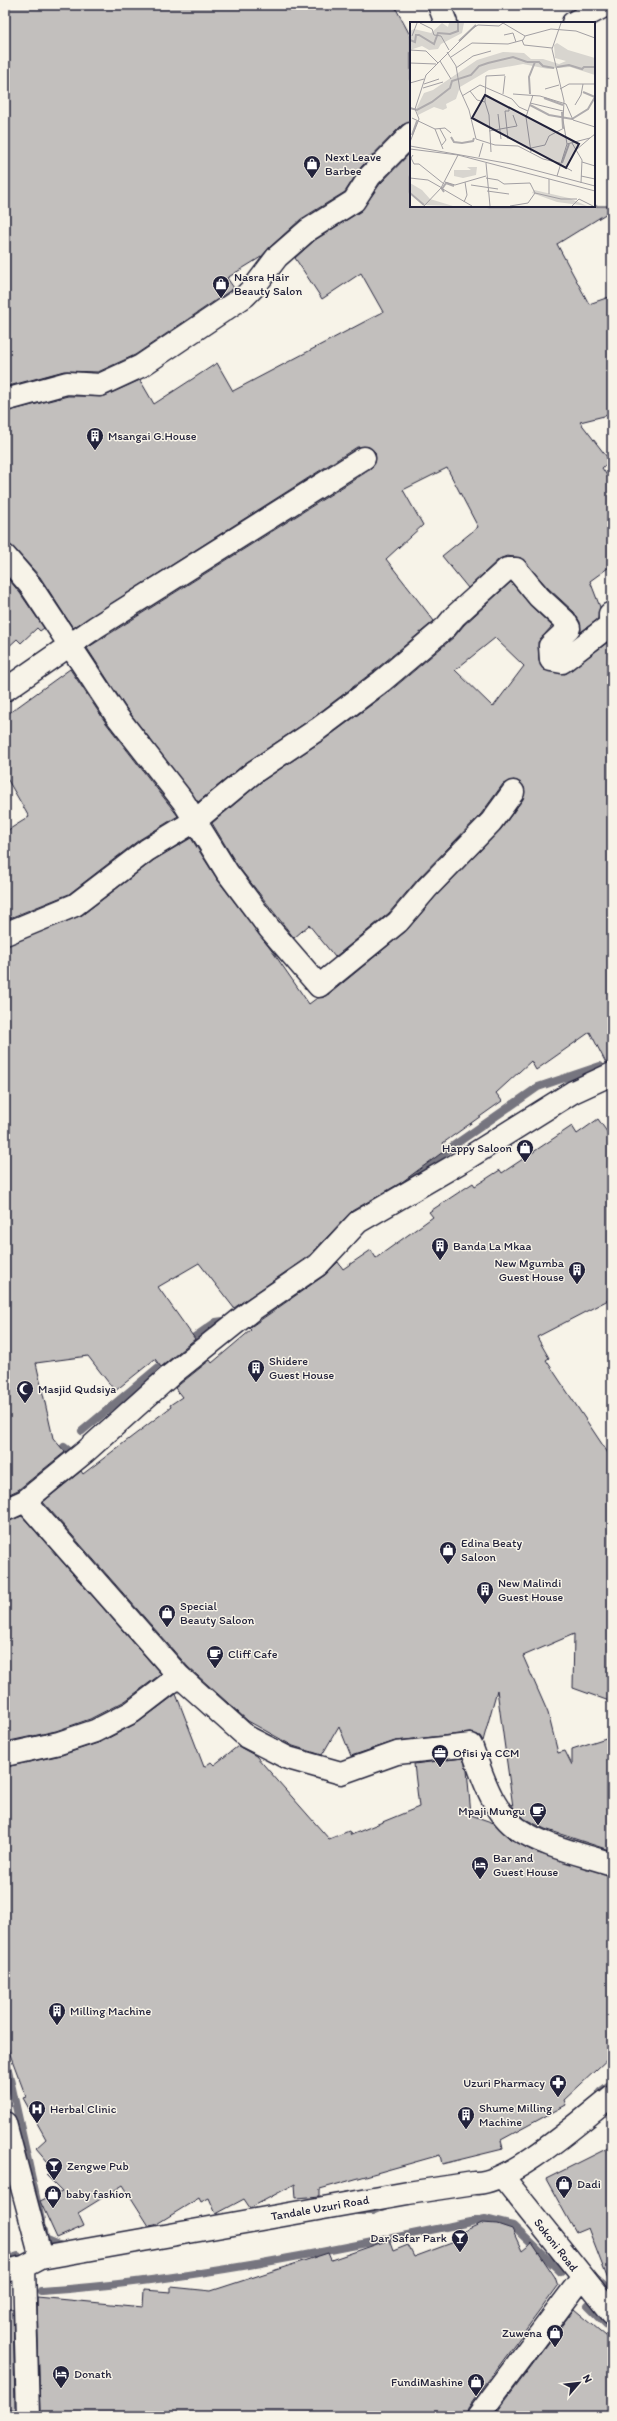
<svg xmlns="http://www.w3.org/2000/svg" width="617" height="2421" font-family="Itim,sans-serif">
  <style>
    .lines { fill: none; stroke-linecap: round; stroke-linejoin: round }
    .stream { stroke: #76747f; stroke-width: 8 }
    .building { fill: #c2bfbd; stroke: #22223b; fill-rule: evenodd }
    .street-casing { stroke: #22223b; stroke-width: 25 }
    .street { stroke: #f7f3e8; stroke-width: 22 }
    .labels { text-anchor: middle; dominant-baseline: central; stroke-width: 3; stroke-linejoin: round; paint-order: stroke }
    .poi-label { font-size: 12px; fill: #22223b; stroke: #f7f3e8; text-anchor: start }
    .street-label { font-size: 12px; fill: #22223b; stroke: #f7f3e8 }
    .inset-river { fill: none; stroke: #aeabad; stroke-width: 2 }
    .inset-road { fill: none; stroke: #a29fa3; stroke-width: 1 }
    .view { fill: #22223b; fill-opacity: 0.15; stroke: #22223b; stroke-width: 2 }
    .inset-edge { fill: none; stroke: #22223b; stroke-width: 2 }
  </style>
  <rect width="100%" height="100%" fill="#f7f3e8"/>
  <filter id="ink" filterUnits="userSpaceOnUse"><feTurbulence type="fractalNoise" baseFrequency=".025" numOctaves="2"/><feDisplacementMap in="SourceGraphic" scale="8" xChannelSelector="R" yChannelSelector="G"/><feConvolveMatrix kernelMatrix="1 2 1 2 8 2 1 2 1" color-interpolation-filters="sRGB"/></filter>
  <g filter="url(#ink)">
    <g class="lines">
      <path class="stream" d="M 43,380 C 64,371 71,365 91,379
        M 403,1185 L 450,1148 L 538,1087 L 600,1066
        M 186,1343 L 216,1322 L 230,1320
        M 82,1431 L 167,1360
        M 63,1460 L 68,1455 L 68,1450 L 64,1447
        M 115,1622 L 151,1660
        M 5,2056 L 41,2220
        M 600,2092 L 612,2083
        M 359,2211 L 372,2211 L 384,2206
        M 44,2231 L 45,2239 L 66,2248
        M 5,2260 L 18,2256
        M 597,2280 L 612,2292
        M 41,2291 C 191,2281 338,2249 485,2219 L 513,2226 L 561,2272
        M 588,2306 L 612,2330"/>
    </g>
    <path class="building" d="M 5,5 L 394,5 L 411,37 L 411,122 L 402,125 L 361,167 L 345,192 L 301,219 L 269,248 L 261,257 L 227,278 L 234,288 L 135,355 L 98,372 L 64,371 L 5,387 Z
      M 411,152 L 411,206 L 612,206 L 612,210 L 557,244 L 589,304 L 612,296 L 612,414 L 580,422 L 610,461 L 602,468 L 612,483 L 612,565 L 590,581 L 600,607 L 598,619 L 581,632 L 580,622 L 574,612 L 548,588 L 521,558 L 507,556 L 499,559 L 468,588 L 442,556 L 478,527 L 447,468 L 403,490 L 423,525 L 386,559 L 434,621 L 374,671 L 311,719 L 247,762 L 198,802 L 126,708 L 87,648 L 371,469 L 375,463 L 375,452 L 369,447 L 357,447 L 73,628 L 40,577 L 14,548 L 5,544 L 5,412 L 68,396 L 105,396 L 140,380 L 154,404 L 217,363 L 233,391 L 383,312 L 361,273 L 322,299 L 295,258 L 315,240 L 361,211 L 380,184 Z
      M 5,575 L 20,593 L 44,628 L 40,631 L 37,628 L 21,643 L 17,639 L 5,650 Z
      M 511,582 L 531,606 L 552,626 L 538,642 L 539,661 L 544,670 L 565,674 L 612,639 L 612,1062 L 606,1063 L 590,1032 L 536,1070 L 531,1061 L 496,1093 L 502,1101 L 443,1143 L 447,1149 L 402,1182 L 352,1211 L 310,1255 L 234,1308 L 199,1263 L 158,1287 L 195,1339 L 161,1367 L 155,1359 L 115,1391 L 88,1356 L 36,1363 L 53,1438 L 65,1452 L 18,1490 L 5,1496 L 5,946 L 82,915 L 154,860 L 191,838 L 217,879 L 275,955 L 309,1004 L 317,998 L 327,996 L 407,930 L 436,896 L 501,829 L 523,799 L 524,787 L 514,780 L 503,784 L 481,814 L 418,879 L 389,913 L 335,957 L 309,925 L 294,938 L 237,865 L 212,823 L 261,782 L 325,739 L 390,691 L 454,637 L 464,625 ZM 495,638 L 524,666 L 493,707 L 455,670 Z
      M 70,669 L 106,723 L 178,816 L 139,840 L 69,894 L 5,920 L 5,832 L 29,817 L 5,775 L 5,716 Z
      M 598,1119 L 612,1139 L 612,1298 L 537,1337 L 549,1358 L 546,1360 L 612,1459 L 612,1702 L 573,1688 L 574,1634 L 523,1656 L 548,1713 L 558,1753 L 565,1751 L 572,1765 L 572,1749 L 612,1736 L 612,1851 L 545,1829 L 525,1819 L 513,1807 L 497,1690 L 483,1741 L 480,1736 L 470,1733 L 396,1741 L 351,1756 L 339,1726 L 322,1755 L 293,1746 L 248,1721 L 188,1667 L 43,1502 L 81,1471 L 83,1474 L 171,1407 L 170,1405 L 182,1397 L 175,1388 L 210,1360 L 212,1363 L 251,1330 L 249,1328 L 325,1275 L 338,1262 L 343,1269 L 371,1250 L 376,1258 L 433,1217 L 429,1212 L 473,1183 L 475,1186 L 500,1170 L 502,1173 L 572,1126 L 577,1134 Z
      M 22,1516 L 161,1674 L 125,1701 L 90,1719 L 56,1731 L 5,1742 L 5,1522 Z
      M 176,1694 L 204,1767 L 211,1762 L 214,1765 L 238,1746 L 256,1756 L 329,1839 L 349,1831 L 351,1835 L 419,1807 L 414,1764 L 463,1758 L 467,1770 L 471,1815 L 494,1823 L 510,1839 L 535,1852 L 612,1876 L 612,2055 L 564,2100 L 566,2105 L 501,2140 L 503,2149 L 442,2164 L 440,2155 L 320,2189 L 320,2196 L 296,2198 L 295,2184 L 250,2208 L 244,2199 L 216,2214 L 209,2198 L 201,2202 L 199,2198 L 155,2225 L 149,2226 L 123,2185 L 78,2213 L 84,2226 L 57,2238 L 40,2201 L 62,2191 L 46,2175 L 53,2168 L 36,2148 L 46,2139 L 23,2098 L 26,2097 L 5,2041 L 5,1767 L 62,1755 L 101,1742 L 139,1722 Z
      M 612,2146 L 612,2285 L 610,2285 L 588,2228 L 576,2233 L 546,2179 Z
      M 482,2223 L 497,2224 L 512,2229 L 522,2251 L 532,2243 L 555,2277 L 558,2286 L 468,2408 L 466,2416 L 57,2416 L 40,2413 L 37,2297 L 143,2307 L 144,2290 L 171,2292 L 171,2287 L 211,2291 L 328,2253 L 331,2260 L 389,2240 L 393,2251 L 408,2245 L 414,2257 L 457,2241 L 455,2235 Z
      M 5,2309 L 13,2309 L 15,2410 L 5,2408 Z
      M 574,2309 L 612,2341 L 612,2416 L 494,2416 Z"/>
    <g class="lines">
      <defs>
        <path id="street" d="M 439,5 L 446,23
          M 573,23 L 606,5
          M 5,400 L 67,383 L 100,385 L 141,366 L 245,296 L 255,286 L 277,257 L 308,230 L 354,201 L 370,176 L 411,134
          M 5,556 L 30,585 L 116,715 L 183,801 L 227,872 L 269,928 L 319,986 L 398,922 L 427,888 L 491,822 L 513,792
          M 5,690 L 96,627 L 364,458
          M 5,934 L 75,905 L 147,850 L 196,820 L 254,772 L 318,729 L 382,681 L 446,627 L 455,616 L 507,569 L 516,569 L 539,597 L 565,621 L 569,628 L 550,646 L 551,660 L 562,662 L 610,625 L 610,614
          M 25,1501 L 179,1676 L 247,1737 L 288,1758 L 341,1773 L 397,1753 L 471,1745 C 481,1772 492,1812 518,1829 C 545,1847 582,1854 612,1864
          M 5,1510 L 25,1501 L 85,1452 L 172,1374 L 252,1310 L 318,1265 L 358,1222 L 466,1159 L 573,1092 L 612,1074
          M 5,1755 L 59,1743 L 95,1731 L 132,1712 L 179,1676
          M 5,2123 L 41,2258
          M 502,2176 L 612,2313
          M 24,2267 L 28,2416
          M 5,2271 L 24,2267 L 41,2258 L 408,2193 L 474,2183 C 509,2185 583,2119 612,2096
          M 478,2416 L 582,2278"/>
      </defs>
      <use href="#street" class="street-casing"/>
      <use href="#street" class="street"/>
    </g>
  </g>
  <defs>
    <symbol id="shop-pin" viewBox="-11 -11 22 30"><path d="M0 17L-7.5 6A9.5 9.5 0 1 1 7.5 6Z" fill="#22223b" stroke="#f7f3e8"/><path d="M-5-2.5h2.3a2.7 3.5 0 0 1 5.4 0H5L5.5 6h-11ZM-1.5-2.5h3a1.5 2.3 0 0 0-3 0Z" fill="#fff"/></symbol>
    <symbol id="building-pin" viewBox="-11 -11 22 30"><path d="M0 17L-7.5 6A9.5 9.5 0 1 1 7.5 6Z" fill="#22223b" stroke="#f7f3e8"/><path d="M-4-6H4V6H1V3H-1V6H-4ZM-2.5-4.3h1.7v1.8h-1.7ZM.8-4.3h1.7v1.8H.8ZM-2.5-1h1.7V.8h-1.7ZM.8-1h1.7V.8H.8Z" fill="#fff"/></symbol>
    <symbol id="mosque-pin" viewBox="-11 -11 22 30"><path d="M0 17L-7.5 6A9.5 9.5 0 1 1 7.5 6Z" fill="#22223b" stroke="#f7f3e8"/><path d="M3.5-4.9A6 6 0 1 0 3.5 4.9A5 5 0 1 1 3.5-4.9Z" fill="#fff"/></symbol>
    <symbol id="cafe-pin" viewBox="-11 -11 22 30"><path d="M0 17L-7.5 6A9.5 9.5 0 1 1 7.5 6Z" fill="#22223b" stroke="#f7f3e8"/><path d="M-5.5-4.5H6V0H3Q3 3.5 0 3.5H-2.5Q-5.5 3.5-5.5 0ZM3-3.2v2h1.7v-2ZM-6 4.5H4V6H-6Z" fill="#fff"/></symbol>
    <symbol id="office-pin" viewBox="-11 -11 22 30"><path d="M0 17L-7.5 6A9.5 9.5 0 1 1 7.5 6Z" fill="#22223b" stroke="#f7f3e8"/><path d="M-6-3h4V-5.5h4V-3h4V5H-6ZM-1-4.5V-3h2v-1.5ZM-6 0V1H6V0Z" fill="#fff"/></symbol>
    <symbol id="hotel-pin" viewBox="-11 -11 22 30"><path d="M0 17L-7.5 6A9.5 9.5 0 1 1 7.5 6Z" fill="#22223b" stroke="#f7f3e8"/><path d="M-6-4.5h1.5V1H6V5H4.5V3h-9V5H-6ZM-4 0a1.8 1.8 0 1 1 3.6 0ZM.5 0V-2.5h3Q6-2.5 6 0Z" fill="#fff"/></symbol>
    <symbol id="pharmacy-pin" viewBox="-11 -11 22 30"><path d="M0 17L-7.5 6A9.5 9.5 0 1 1 7.5 6Z" fill="#22223b" stroke="#f7f3e8"/><path d="M-2-6h4v4h4v4h-4v4h-4v-4h-4v-4h4Z" fill="#fff"/></symbol>
    <symbol id="hospital-pin" viewBox="-11 -11 22 30"><path d="M0 17L-7.5 6A9.5 9.5 0 1 1 7.5 6Z" fill="#22223b" stroke="#f7f3e8"/><path d="M-5-5h3v3.5h4V-5h3V5h-3V1.5h-4V5h-3Z" fill="#fff"/></symbol>
    <symbol id="bar-pin" viewBox="-11 -11 22 30"><path d="M0 17L-7.5 6A9.5 9.5 0 1 1 7.5 6Z" fill="#22223b" stroke="#f7f3e8"/><path d="M-6-5H6L.8 .8V4.5H3.5V6h-7V4.5H-.8V.8Z" fill="#fff"/></symbol>
  </defs>
  <g fill-rule="evenodd">
    <use href="#shop-pin" x="302" y="154" width="20" height="27"/>
    <use href="#shop-pin" x="211" y="274" width="20" height="27"/>
    <use href="#building-pin" x="85" y="426" width="20" height="27"/>
    <use href="#shop-pin" x="515" y="1138" width="20" height="27"/>
    <use href="#building-pin" x="430" y="1236" width="20" height="27"/>
    <use href="#building-pin" x="567" y="1260" width="20" height="27"/>
    <use href="#building-pin" x="246" y="1358" width="20" height="27"/>
    <use href="#mosque-pin" x="15" y="1379" width="20" height="27"/>
    <use href="#shop-pin" x="438" y="1540" width="20" height="27"/>
    <use href="#building-pin" x="475" y="1580" width="20" height="27"/>
    <use href="#shop-pin" x="157" y="1603" width="20" height="27"/>
    <use href="#cafe-pin" x="205" y="1644" width="20" height="27"/>
    <use href="#office-pin" x="430" y="1743" width="20" height="27"/>
    <use href="#cafe-pin" x="528" y="1801" width="20" height="27"/>
    <use href="#hotel-pin" x="470" y="1855" width="20" height="27"/>
    <use href="#building-pin" x="47" y="2001" width="20" height="27"/>
    <use href="#pharmacy-pin" x="548" y="2073" width="20" height="27"/>
    <use href="#hospital-pin" x="27" y="2099" width="20" height="27"/>
    <use href="#building-pin" x="456" y="2105" width="20" height="27"/>
    <use href="#bar-pin" x="44" y="2156" width="20" height="27"/>
    <use href="#shop-pin" x="554" y="2174" width="20" height="27"/>
    <use href="#shop-pin" x="43" y="2184" width="20" height="27"/>
    <use href="#bar-pin" x="450" y="2228" width="20" height="27"/>
    <use href="#shop-pin" x="545" y="2323" width="20" height="27"/>
    <use href="#hotel-pin" x="51" y="2364" width="20" height="27"/>
    <use href="#shop-pin" x="466" y="2372" width="20" height="27"/>
  </g>
  <g class="labels">
    <g class="poi-label">
      <text x="325" y="157">Next Leave<tspan x="325" dy="14">Barbee</tspan></text>
      <text x="234" y="277">Nasra Hair<tspan x="234" dy="14">Beauty Salon</tspan></text>
      <text x="108" y="436">Msangai G.House</text>
      <text x="512" y="1148" text-anchor="end">Happy Saloon</text>
      <text x="453" y="1246">Banda La Mkaa</text>
      <text x="564" y="1263" text-anchor="end">New Mgumba<tspan x="564" dy="14">Guest House</tspan></text>
      <text x="269" y="1361">Shidere<tspan x="269" dy="14">Guest House</tspan></text>
      <text x="38" y="1389">Masjid Qudsiya</text>
      <text x="461" y="1543">Edina Beaty<tspan x="461" dy="14">Saloon</tspan></text>
      <text x="498" y="1583">New Malindi<tspan x="498" dy="14">Guest House</tspan></text>
      <text x="180" y="1606">Special<tspan x="180" dy="14">Beauty Saloon</tspan></text>
      <text x="228" y="1654">Cliff Cafe</text>
      <text x="453" y="1753">Ofisi ya CCM</text>
      <text x="525" y="1811" text-anchor="end">Mpaji Mungu</text>
      <text x="493" y="1858">Bar and<tspan x="493" dy="14">Guest House</tspan></text>
      <text x="70" y="2011">Milling Machine</text>
      <text x="545" y="2083" text-anchor="end">Uzuri Pharmacy</text>
      <text x="479" y="2108">Shume Milling<tspan x="479" dy="14">Machine</tspan></text>
      <text x="50" y="2109">Herbal Clinic</text>
      <text x="67" y="2166">Zengwe Pub</text>
      <text x="577" y="2184">Dadi</text>
      <text x="66" y="2194">baby fashion</text>
      <text x="447" y="2238" text-anchor="end">Dar Safar Park</text>
      <text x="542" y="2333" text-anchor="end">Zuwena</text>
      <text x="74" y="2374">Donath</text>
      <text x="463" y="2382" text-anchor="end">FundiMashine</text>
    </g>
    <g class="street-label">
      <text transform="translate(320 2208) rotate(-10)">Tandale Uzuri Road</text>
      <text transform="translate(556 2245) rotate(52)">Sokoni Road</text>
    </g>
  </g>
  <g transform="translate(410 22)">
    <rect width="185" height="185" fill="#f7f3e8"/>
    <path d="M 32,1 L 38,5 L 39,1 L 54,1 L 52,11 L 31,22 L 28,27 L 19,28 L 12,24 L 0,28 L 0,9 L 4,7 L 21,11 ZM 147,21 L 158,28 L 185,36 L 185,53 L 160,45 L 138,47 L 113,42 L 79,48 L 50,65 L 46,77 L 36,82 L 37,86 L 33,88 L 24,85 L 8,93 L 6,87 L 14,71 L 23,68 L 67,38 L 93,30 L 114,31 L 121,37 L 133,37 L 149,42 L 156,39 L 145,36 L 144,23 ZM 57,145 L 67,145 L 66,153 L 53,156 L 44,154 L 44,148 L 61,148 ZM 0,161 L 12,168 L 20,177 L 43,184 L 15,183 L 0,170 ZM 124,168 L 159,176 L 177,184 L 147,180 L 122,171 Z" fill="#d8d5cf"/>
    <path class="inset-river" d="M 0,18 L 5,20 L 6,13 L 9,13 L 24,22 L 28,11 L 40,12 L 48,9 L 48,1M 49,19 L 66,3M 117,40 L 129,40 L 133,44 L 144,46M 147,45 L 159,43 L 172,47 L 174,45 L 185,45M 173,70 L 185,75M 120,72 L 119,55 L 125,40M 134,76 L 153,83M 120,83 L 139,93 L 162,97 L 178,87 L 185,75M 0,86 L 7,88 L 22,80 L 40,66 L 42,59 L 61,53 L 69,44 L 78,41 L 103,35 L 117,40M 152,90 L 153,106M 2,113 L 7,99M 41,115 L 44,120 L 52,121 L 63,119 L 64,116M 152,141 L 159,122M 34,170 L 32,167 L 36,161 L 44,164M 0,171 L 14,183"/>
    <path class="inset-road" d="M 10,1 L 22,7M 93,1 L 115,14M 22,7 L 24,13 L 31,14 L 39,28M 94,13 L 103,11 L 106,20M 2,14 L 7,1M 112,18 L 114,23 L 142,26M 0,28 L 16,29 L 28,41M 37,30 L 46,44 L 50,68 L 59,88 L 66,117 L 85,123 L 108,124 L 133,137 L 150,141M 41,35 L 62,21 L 98,22 L 113,18 L 115,14 L 141,7 L 166,9 L 185,16M 30,39 L 41,57M 0,41 L 26,42M 46,46 L 63,34 L 81,29M 0,61 L 14,57M 14,62 L 29,57M 13,66 L 33,60M 135,67 L 149,63M 150,67 L 159,62 L 185,62M 60,69 L 67,78 L 75,80M 93,72 L 95,54M 103,72 L 130,74 L 156,82 L 163,98 L 185,105M 52,74 L 70,63 L 102,77 L 109,85 L 118,89M 120,81 L 153,89M 165,83 L 171,73 L 173,62M 88,92 L 91,117M 2,96 L 25,107M 30,107 L 36,118 L 32,123M 79,109 L 107,104 L 103,93M 98,117 L 95,89 L 99,89 L 99,85M 0,120 L 9,97 L 5,87 L 16,53 L 63,6 L 68,3 L 89,4 L 93,1M 162,121 L 172,138 L 171,161M 157,122 L 180,116 L 185,112M 0,124 L 101,142 L 185,164M 121,126 L 135,123 L 139,114 L 154,106M 0,127 L 48,133 L 185,169M 33,127 L 25,107 L 35,106 L 41,111M 166,128 L 180,116M 81,130 L 79,93 L 75,80 L 76,54 L 95,53M 121,130 L 116,95 L 123,73M 3,133 L 1,136 L 4,142 L 9,142 L 34,162M 69,135 L 73,121M 172,140 L 185,144M 76,141 L 80,184M 150,142 L 162,149M 147,154 L 157,122 L 153,98 L 154,79 L 142,27 L 151,1M 171,154 L 185,157M 0,156 L 18,158 L 32,166M 76,156 L 88,158 L 94,162 L 120,161 L 125,171 L 151,177 L 167,177M 35,160 L 45,163 L 76,154M 61,163 L 88,167M 31,166 L 62,184M 77,169 L 99,172M 139,172 L 139,157M 54,180 L 57,173 L 55,160M 14,184 L 31,166 L 48,133M 100,184 L 118,181 L 125,171M 162,184 L 169,177 L 183,184"/>
    <path class="view" d="M 75,73 L 169,122 L 156,146 L 62,96 Z"/>
    <rect width="185" height="185" class="inset-edge"/>
  </g>
  <rect width="617" height="2421" fill="none" stroke="#f7f3e8" stroke-width="20"/>
  <rect x="10" y="10" width="597" height="2401" fill="none" stroke="#22223b" stroke-width="1.5" filter="url(#ink)"/>
  <g transform="translate(579 2383) rotate(62)" stroke="#f7f3e8" stroke-width="3" paint-order="stroke">
  <path d="M0-3L7 15L0 10L-7 15Z" fill="#22223b"/>
  <text y="-6" font-size="11" font-weight="bold" text-anchor="middle" fill="#22223b">N</text>
  </g>
</svg>
